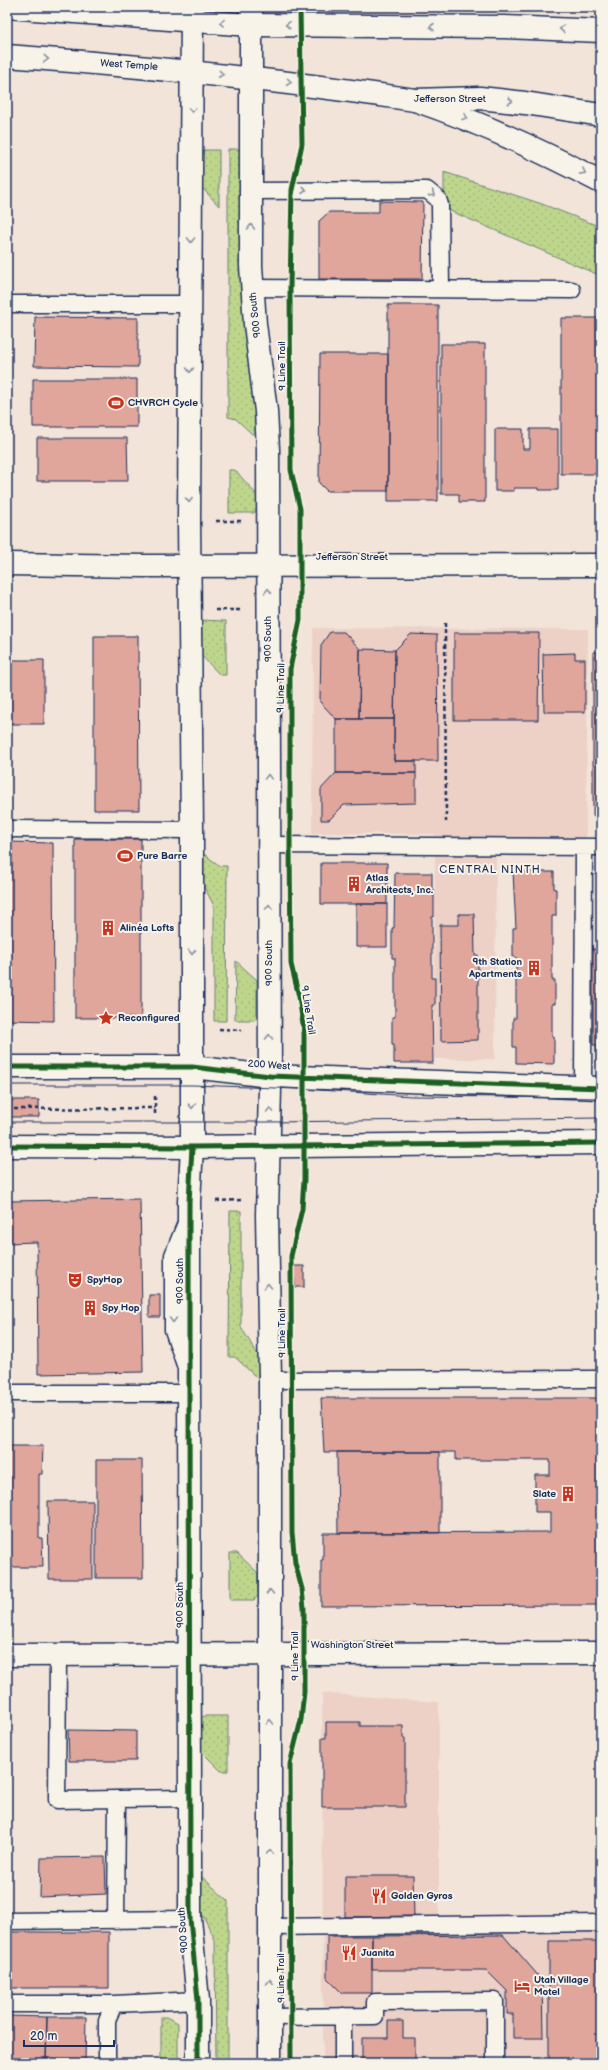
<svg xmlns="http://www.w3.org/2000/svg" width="608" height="2070" font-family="'Balsamiq Sans',sans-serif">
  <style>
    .built { fill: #edd1c7 }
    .green { fill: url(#green-dots); stroke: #6c8275 }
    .building { fill: #e0a69c; stroke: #1b2f5e }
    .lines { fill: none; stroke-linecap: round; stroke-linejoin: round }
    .service-casing { stroke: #1b2f5e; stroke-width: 19 }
    .minor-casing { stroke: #1b2f5e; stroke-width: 25 }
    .tertiary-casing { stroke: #1b2f5e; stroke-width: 25 }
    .secondary-casing { stroke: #1b2f5e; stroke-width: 25 }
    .motorway-casing { stroke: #1b2f5e; stroke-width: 25 }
    .path { stroke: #1b2f5e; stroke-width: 2.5; stroke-dasharray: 4 3; stroke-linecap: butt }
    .service { stroke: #f7f3e8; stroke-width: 16 }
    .minor { stroke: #f7f3e8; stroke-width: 22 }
    .tertiary { stroke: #f7f3e8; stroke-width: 22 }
    .secondary { stroke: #f7f3e8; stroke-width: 22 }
    .motorway { stroke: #f7f3e8; stroke-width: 22 }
    .tram { stroke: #1b2f5e; stroke-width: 1 }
    .cycleway-casing { stroke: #f7f3e8; stroke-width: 8 }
    .cycleway { stroke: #1b5e20; stroke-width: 5 }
    .oneway { stroke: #8991a3 }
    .labels { text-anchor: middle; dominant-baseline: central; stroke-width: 4; stroke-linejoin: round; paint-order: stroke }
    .street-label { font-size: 10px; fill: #1b2f5e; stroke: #f7f3e8 }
    .poi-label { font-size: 10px; font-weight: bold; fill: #1b2f5e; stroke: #f7f3e8; text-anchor: start }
    .neighbourhood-label { font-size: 11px; letter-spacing: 1px; fill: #1b2f5e; stroke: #f7f3e8 }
  </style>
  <defs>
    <pattern id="green-dots" width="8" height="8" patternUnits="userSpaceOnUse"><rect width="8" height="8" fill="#bed68c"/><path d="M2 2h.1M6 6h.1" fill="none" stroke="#a3b87b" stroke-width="1.8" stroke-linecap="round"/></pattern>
  </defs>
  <rect width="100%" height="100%" fill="#f2e4d9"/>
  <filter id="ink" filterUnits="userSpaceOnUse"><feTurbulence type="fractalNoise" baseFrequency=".025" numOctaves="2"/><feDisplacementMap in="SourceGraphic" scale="8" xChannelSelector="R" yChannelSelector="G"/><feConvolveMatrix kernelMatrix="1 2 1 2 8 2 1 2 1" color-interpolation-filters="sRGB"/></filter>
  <g filter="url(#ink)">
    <path class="built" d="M 313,628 L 588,629 L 586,838 L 496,838 L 495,1059 L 434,1059 L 435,834 L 312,833 Z
      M 322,1693 L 439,1702 L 439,1920 L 601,1920 L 601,2063 L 323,2063 Z"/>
    <path class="green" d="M 228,149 L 240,149 L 241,292 L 259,428 L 257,434 L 252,434 L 236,419 L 228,417 Z
      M 204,150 L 219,150 L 219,206 L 195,180 Z
      M 444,172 L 542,204 L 601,227 L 601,276 L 448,210 L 444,196 Z
      M 229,470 L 235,470 L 257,495 L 257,509 L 254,513 L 229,513 Z
      M 198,620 L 226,621 L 226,675 L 220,675 L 198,652 Z
      M 197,849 L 220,866 L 227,866 L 226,1021 L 214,1021 L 214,906 L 197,873 Z
      M 236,961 L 257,980 L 257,1018 L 254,1020 L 235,1020 Z
      M 230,1211 L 241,1211 L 241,1327 L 259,1357 L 259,1380 L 235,1357 L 229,1357 Z
      M 230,1553 L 237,1553 L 258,1573 L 258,1596 L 254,1600 L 230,1600 Z
      M 204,1716 L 228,1716 L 228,1771 L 221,1771 L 200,1750 L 200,1719 Z
      M 199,1874 L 228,1901 L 228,2063 L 216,2063 L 215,1940 L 199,1907 Z
      M 161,2017 L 166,2017 L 178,2023 L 178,2063 L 161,2063 Z"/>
    <path class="building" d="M 379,201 L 423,202 L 422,279 L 319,279 L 319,221 L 329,212 L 379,212 Z
      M 388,305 L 438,305 L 438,501 L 388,501 Z
      M 35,317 L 138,318 L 138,367 L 34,366 Z
      M 561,318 L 601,318 L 601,474 L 561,474 Z
      M 441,344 L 485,344 L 485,502 L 459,502 L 459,494 L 441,494 Z
      M 320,354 L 388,354 L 388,491 L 327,491 L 319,483 Z
      M 33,379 L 137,379 L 137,427 L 33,427 Z
      M 495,429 L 523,429 L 523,449 L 530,449 L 530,429 L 558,429 L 558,490 L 539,490 L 539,488 L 514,488 L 514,491 L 495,491 Z
      M 37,438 L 127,438 L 128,481 L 37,481 Z
      M 330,632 L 344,632 L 360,649 L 359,719 L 336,719 L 320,702 L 321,645 Z
      M 454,633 L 539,633 L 538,720 L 454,720 Z
      M 411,634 L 437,635 L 438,761 L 394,761 L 395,650 Z
      M 94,636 L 138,636 L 139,810 L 94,810 Z
      M 360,649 L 395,650 L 394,719 L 359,719 Z
      M 593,652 L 601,652 L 601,816 L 593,816 Z
      M 575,653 L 575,659 L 585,659 L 585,712 L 544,712 L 543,654 Z
      M 7,660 L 44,660 L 44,724 L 7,724 Z
      M 336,719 L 394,719 L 394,761 L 416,761 L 416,773 L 336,773 Z
      M 336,773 L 416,773 L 416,803 L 344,805 L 329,820 L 321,820 L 321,789 Z
      M 75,839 L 141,839 L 141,1018 L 75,1018 Z
      M 7,842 L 53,843 L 54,1021 L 7,1020 Z
      M 321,863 L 387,863 L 387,904 L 321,904 Z
      M 513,872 L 554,872 L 554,889 L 556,889 L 556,916 L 552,916 L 552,980 L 555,980 L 555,1004 L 552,1004 L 552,1037 L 554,1037 L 554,1064 L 516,1063 L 516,1047 L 513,1047 L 513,1018 L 516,1018 L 516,957 L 513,957 L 513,928 L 516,928 Z
      M 395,873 L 432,873 L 432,889 L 434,889 L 434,917 L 432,917 L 432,978 L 435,978 L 435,1005 L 432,1005 L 433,1063 L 394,1063 L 394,1045 L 392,1045 L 392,1017 L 395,1017 L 395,958 L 392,958 L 392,928 L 394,928 Z
      M 356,904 L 387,904 L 387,947 L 356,947 Z
      M 459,914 L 474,914 L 475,955 L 478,955 L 478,1040 L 441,1041 L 440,925 L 459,925 Z
      M 597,929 L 601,929 L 601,1061 L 597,1061 L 597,1045 L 593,1045 L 593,949 L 597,949 Z
      M 7,1100 L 39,1100 L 39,1117 L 7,1117 Z
      M 140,1199 L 143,1372 L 38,1374 L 37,1242 L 7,1243 L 7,1201 Z
      M 294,1266 L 304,1266 L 304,1287 L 295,1287 Z
      M 149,1295 L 160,1295 L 160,1317 L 149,1317 Z
      M 321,1398 L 601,1398 L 601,1605 L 321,1606 L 321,1560 L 323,1560 L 323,1533 L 550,1532 L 550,1512 L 535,1512 L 535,1475 L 550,1475 L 550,1460 L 456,1460 L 456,1452 L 324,1452 Z
      M 7,1446 L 43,1446 L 42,1474 L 39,1474 L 39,1538 L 42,1538 L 43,1567 L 7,1567 Z
      M 337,1452 L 440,1452 L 440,1533 L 338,1533 Z
      M 96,1460 L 142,1460 L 143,1578 L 96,1578 Z
      M 48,1501 L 93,1501 L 93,1579 L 49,1579 Z
      M 326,1722 L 360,1722 L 360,1726 L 403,1726 L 403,1738 L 405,1738 L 405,1807 L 322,1807 L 322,1738 L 326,1738 Z
      M 68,1730 L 136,1731 L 136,1761 L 69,1761 Z
      M 105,1857 L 106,1894 L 40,1897 L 41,1858 Z
      M 345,1876 L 413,1876 L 414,1916 L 345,1917 Z
      M 7,1932 L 109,1932 L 109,1988 L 7,1988 Z
      M 503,1935 L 542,1980 L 543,2038 L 513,2038 L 513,2014 L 507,2014 L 507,1991 L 486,1970 L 372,1970 L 372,1936 Z
      M 327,1936 L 372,1936 L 372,1993 L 342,1993 L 327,1978 Z
      M 549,1941 L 601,1941 L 601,2063 L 549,2063 Z
      M 7,2016 L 47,2017 L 46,2063 L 7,2063 Z
      M 47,2017 L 86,2017 L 85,2063 L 46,2063 Z
      M 388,2021 L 403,2021 L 403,2038 L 415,2038 L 415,2063 L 362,2063 L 362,2038 L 388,2038 Z"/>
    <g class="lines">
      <defs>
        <path id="service" d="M 251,191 L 427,190 L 438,199 L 440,205 L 441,289
          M 252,288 L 572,290
          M 7,304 L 190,304
          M 7,829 L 192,830
          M 268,845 L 601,847
          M 583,1088 L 584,847
          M 185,1365 L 173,1330 L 173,1255 L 186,1223
          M 270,1380 L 601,1379
          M 7,1393 L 189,1393
          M 58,1656 L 57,1800 L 117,1799
          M 7,1921 L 190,1919
          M 116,1921 L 117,1799 L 190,1798
          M 270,1927 L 601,1923
          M 7,2004 L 114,2004
          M 343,2016 L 343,2063
          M 270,2017 L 375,2016 L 375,2002 L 495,2001 L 495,2063
          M 107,2063 L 107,2020 L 114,2004 L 198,2000"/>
        <path id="minor" d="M 7,564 L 144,566 L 601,565
          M 7,1067 L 192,1067 L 270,1076 L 601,1088
          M 7,1146 L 192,1147 L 601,1143
          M 7,1655 L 601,1653"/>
        <path id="tertiary" d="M 192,7 L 189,521 L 192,830 L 192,1147 L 189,1202 L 189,1376 L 190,1798 L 190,1919 L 198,2000 L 198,2063
          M 251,7 L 251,266 L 255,324 L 266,411 L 268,449 L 270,1088 L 267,1215 L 270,1380 L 270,2063
          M 415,100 L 480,98 L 525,103 L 601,115"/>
        <path id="secondary" d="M 7,7 L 251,25
          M 7,56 C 144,66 279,80 415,100"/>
        <path id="motorway" d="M 251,25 L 505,27 L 601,31
          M 415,100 C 482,123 538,149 601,182"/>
      </defs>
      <use href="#service" class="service-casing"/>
      <use href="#minor" class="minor-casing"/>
      <use href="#tertiary" class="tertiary-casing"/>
      <use href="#secondary" class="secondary-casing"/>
      <use href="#motorway" class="motorway-casing"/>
      <path class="path" d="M 216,521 L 241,521
        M 215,610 L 242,610
        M 445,623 L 446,822
        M 219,1029 L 242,1030
        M 155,1096 L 155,1117
        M 7,1109 L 155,1108
        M 216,1201 L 241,1200"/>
      <use href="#service" class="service"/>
      <use href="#minor" class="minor"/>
      <use href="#tertiary" class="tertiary"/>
      <use href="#secondary" class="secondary"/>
      <use href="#motorway" class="motorway"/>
      <path class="tram" d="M 7,1085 L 192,1085 L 304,1089 L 412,1096 L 601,1098
        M 7,1122 L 269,1122 L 601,1118"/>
      <defs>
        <path id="cycleway" d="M 7,1067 L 192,1067 L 270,1076 L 601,1088
          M 7,1146 L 192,1147 L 601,1143
          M 192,1147 L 189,1202 L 189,1376 L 190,1919 L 198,2000 L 198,2063
          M 291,2063 L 290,1764 L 301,1720 L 304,1692 L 304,1608 L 302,1589 L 295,1563 L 292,1532 L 291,1256 L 302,1209 L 304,1179 L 304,1031 L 299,997 L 291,964 L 290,845 L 290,669 L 300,620 L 300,509 L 291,470 L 290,288 L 292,190 L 302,144 L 300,7"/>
      </defs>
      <use href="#cycleway" class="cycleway-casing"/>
      <use href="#cycleway" class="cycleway"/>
    </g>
    <defs><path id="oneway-chevron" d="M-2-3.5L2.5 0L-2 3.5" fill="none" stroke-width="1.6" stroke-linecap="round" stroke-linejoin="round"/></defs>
    <g class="oneway">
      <use href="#oneway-chevron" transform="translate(222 23) rotate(-176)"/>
      <use href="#oneway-chevron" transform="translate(288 25) rotate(-179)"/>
      <use href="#oneway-chevron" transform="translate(432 27) rotate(-180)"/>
      <use href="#oneway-chevron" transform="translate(562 29) rotate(-178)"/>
      <use href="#oneway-chevron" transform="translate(46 59) rotate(4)"/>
      <use href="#oneway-chevron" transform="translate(221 74) rotate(6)"/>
      <use href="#oneway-chevron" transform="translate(289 82) rotate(7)"/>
      <use href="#oneway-chevron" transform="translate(510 101) rotate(6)"/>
      <use href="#oneway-chevron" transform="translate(192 110) rotate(90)"/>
      <use href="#oneway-chevron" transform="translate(465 117) rotate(20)"/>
      <use href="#oneway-chevron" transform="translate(583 172) rotate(28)"/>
      <use href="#oneway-chevron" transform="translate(304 190)"/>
      <use href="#oneway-chevron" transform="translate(432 194) rotate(37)"/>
      <use href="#oneway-chevron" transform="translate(251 227) rotate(-89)"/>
      <use href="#oneway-chevron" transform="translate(191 240) rotate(91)"/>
      <use href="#oneway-chevron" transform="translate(190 370) rotate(90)"/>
      <use href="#oneway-chevron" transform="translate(189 500) rotate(90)"/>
      <use href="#oneway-chevron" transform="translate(268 591) rotate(-89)"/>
      <use href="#oneway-chevron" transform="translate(268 777) rotate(-90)"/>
      <use href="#oneway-chevron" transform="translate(269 907) rotate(-90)"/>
      <use href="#oneway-chevron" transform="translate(192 952) rotate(90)"/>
      <use href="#oneway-chevron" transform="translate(269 1037) rotate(-91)"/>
      <use href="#oneway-chevron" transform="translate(192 1106) rotate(90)"/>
      <use href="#oneway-chevron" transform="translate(270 1110) rotate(-89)"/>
      <use href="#oneway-chevron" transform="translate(268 1286) rotate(-91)"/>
      <use href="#oneway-chevron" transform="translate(173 1320) rotate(90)"/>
      <use href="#oneway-chevron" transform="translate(270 1592) rotate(-90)"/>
      <use href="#oneway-chevron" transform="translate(270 1722) rotate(-90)"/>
      <use href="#oneway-chevron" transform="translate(270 1852) rotate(-90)"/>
      <use href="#oneway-chevron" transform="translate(270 1982) rotate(-90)"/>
    </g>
  </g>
  <defs>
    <symbol id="stadium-bare" viewBox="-9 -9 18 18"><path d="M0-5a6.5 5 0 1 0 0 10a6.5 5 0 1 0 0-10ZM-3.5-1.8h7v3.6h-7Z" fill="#c8321e" stroke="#f7f3e8" stroke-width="2.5" paint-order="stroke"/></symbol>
    <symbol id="building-bare" viewBox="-9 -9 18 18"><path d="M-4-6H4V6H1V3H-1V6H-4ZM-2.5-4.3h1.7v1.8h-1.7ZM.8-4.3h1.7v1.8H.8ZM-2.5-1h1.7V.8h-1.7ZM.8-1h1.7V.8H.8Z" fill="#c8321e" stroke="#f7f3e8" stroke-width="2.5" paint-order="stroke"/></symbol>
    <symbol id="sight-bare" viewBox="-9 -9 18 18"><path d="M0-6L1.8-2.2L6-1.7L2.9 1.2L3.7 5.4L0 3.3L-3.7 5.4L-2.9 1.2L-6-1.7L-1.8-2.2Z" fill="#c8321e" stroke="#f7f3e8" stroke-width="2.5" paint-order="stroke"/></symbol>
    <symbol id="theatre-bare" viewBox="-9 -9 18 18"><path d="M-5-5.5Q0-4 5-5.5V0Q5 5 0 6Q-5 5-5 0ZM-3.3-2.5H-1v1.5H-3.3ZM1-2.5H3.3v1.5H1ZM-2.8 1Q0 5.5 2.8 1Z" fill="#c8321e" stroke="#f7f3e8" stroke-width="2.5" paint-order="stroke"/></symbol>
    <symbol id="restaurant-bare" viewBox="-9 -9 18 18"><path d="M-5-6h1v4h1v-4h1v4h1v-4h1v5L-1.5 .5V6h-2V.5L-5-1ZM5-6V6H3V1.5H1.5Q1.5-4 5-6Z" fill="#c8321e" stroke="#f7f3e8" stroke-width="2.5" paint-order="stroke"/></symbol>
    <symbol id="hotel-bare" viewBox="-9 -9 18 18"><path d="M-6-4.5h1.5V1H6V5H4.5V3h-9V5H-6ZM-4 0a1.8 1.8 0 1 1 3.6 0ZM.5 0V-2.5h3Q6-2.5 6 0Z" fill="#c8321e" stroke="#f7f3e8" stroke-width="2.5" paint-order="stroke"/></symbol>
  </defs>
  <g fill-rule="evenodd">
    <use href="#stadium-bare" x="105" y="392" width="22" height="22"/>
    <use href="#stadium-bare" x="114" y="845" width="22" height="22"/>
    <use href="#building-bare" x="343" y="873" width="22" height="22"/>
    <use href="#building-bare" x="97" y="917" width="22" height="22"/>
    <use href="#building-bare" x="523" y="957" width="22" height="22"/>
    <use href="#sight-bare" x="95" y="1007" width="22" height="22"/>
    <use href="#theatre-bare" x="64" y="1269" width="22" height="22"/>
    <use href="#building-bare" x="79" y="1297" width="22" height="22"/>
    <use href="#building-bare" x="557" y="1483" width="22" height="22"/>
    <use href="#restaurant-bare" x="368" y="1885" width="22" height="22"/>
    <use href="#restaurant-bare" x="338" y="1942" width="22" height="22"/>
    <use href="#hotel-bare" x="511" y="1975" width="22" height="22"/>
  </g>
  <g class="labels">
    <g class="street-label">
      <text transform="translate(129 65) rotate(4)">West Temple</text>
      <text x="450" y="99">Jefferson Street</text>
      <text transform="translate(255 315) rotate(-96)">900 South</text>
      <text transform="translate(282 366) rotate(-90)">9 Line Trail</text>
      <text x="352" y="557">Jefferson Street</text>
      <text transform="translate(268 639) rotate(-90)">900 South</text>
      <text transform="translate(281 688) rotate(-89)">9 Line Trail</text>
      <text transform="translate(269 963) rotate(-90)">900 South</text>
      <text transform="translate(308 1010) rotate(81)">9 Line Trail</text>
      <text transform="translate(269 1065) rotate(4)">200 West</text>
      <text transform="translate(180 1281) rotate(-90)">900 South</text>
      <text transform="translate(282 1333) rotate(-90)">9 Line Trail</text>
      <text transform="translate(180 1605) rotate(-90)">900 South</text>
      <text x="352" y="1645">Washington Street</text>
      <text transform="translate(295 1656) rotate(-90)">9 Line Trail</text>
      <text transform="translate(183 1930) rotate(-94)">900 South</text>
      <text transform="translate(281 1978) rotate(-90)">9 Line Trail</text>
    </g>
    <g class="poi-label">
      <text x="128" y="403">CHVRCH Cycle</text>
      <text x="137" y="856">Pure Barre</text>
      <text x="366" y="878">Atlas<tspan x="366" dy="12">Architects, Inc.</tspan></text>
      <text x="120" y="928">Alinéa Lofts</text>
      <text x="522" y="962" text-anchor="end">9th Station<tspan x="522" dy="12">Apartments</tspan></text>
      <text x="118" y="1018">Reconfigured</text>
      <text x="87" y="1280">SpyHop</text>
      <text x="102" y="1308">Spy Hop</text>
      <text x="556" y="1494" text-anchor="end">Slate</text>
      <text x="391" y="1896">Golden Gyros</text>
      <text x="361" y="1953">Juanita</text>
      <text x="534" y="1980">Utah Village<tspan x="534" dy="12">Motel</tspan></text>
    </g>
    <g class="neighbourhood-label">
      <text x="490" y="869">CENTRAL NINTH</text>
    </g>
  </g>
  <rect width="608" height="2070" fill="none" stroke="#f7f3e8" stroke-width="24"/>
  <rect x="12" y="12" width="584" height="2046" fill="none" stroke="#1b2f5e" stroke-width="1.5" filter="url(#ink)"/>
  <path d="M24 2040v6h90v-6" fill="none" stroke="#1b2f5e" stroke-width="2"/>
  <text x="30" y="2040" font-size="12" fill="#1b2f5e" stroke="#f7f3e8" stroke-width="3" paint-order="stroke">20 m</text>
</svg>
